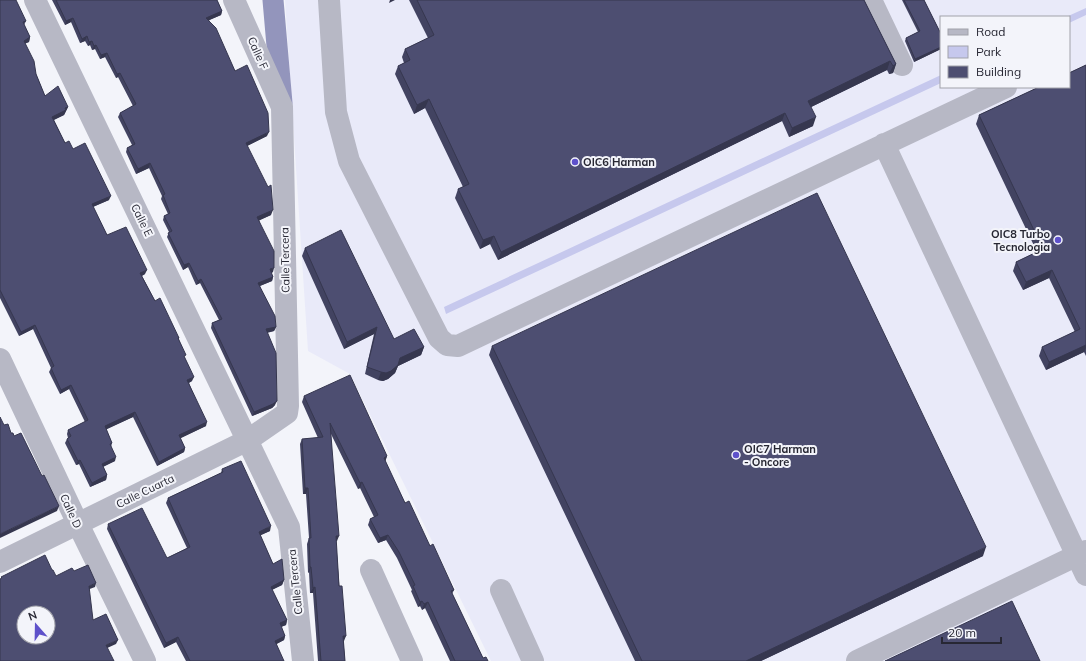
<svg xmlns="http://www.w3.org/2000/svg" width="1086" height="661" font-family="Mulish,sans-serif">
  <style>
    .built { fill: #e9eaf9; fill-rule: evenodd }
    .green { fill: #c6c8ed }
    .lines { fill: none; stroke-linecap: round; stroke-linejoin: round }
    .canal { stroke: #9395bc; stroke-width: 21 }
    .minor { stroke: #b7b8c5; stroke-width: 22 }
    .wall { fill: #424361 }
    .shaded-wall { fill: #36374f }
    .building { fill: #4d4e71; stroke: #36374f; fill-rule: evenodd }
    .poi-dot { fill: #5e51ca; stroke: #f3f4fa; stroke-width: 1.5 }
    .labels { text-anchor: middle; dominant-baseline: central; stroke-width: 4; stroke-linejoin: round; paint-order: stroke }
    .street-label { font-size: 11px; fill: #272733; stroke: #f3f4fa }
    .poi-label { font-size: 11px; font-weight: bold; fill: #272733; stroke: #f3f4fa; text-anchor: start }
  </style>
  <rect width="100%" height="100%" fill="#f3f4fa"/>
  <path class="built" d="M 285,0 L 1086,0 L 1086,661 L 491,661 L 350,374 L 308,351 ZM 941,17 L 1069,17 L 1069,87 L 941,87 Z"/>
  <path class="green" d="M 1086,8 L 1086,15 L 1069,23 L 1069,17 L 1066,17 Z
    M 941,75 L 941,83 L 446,314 L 444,307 Z"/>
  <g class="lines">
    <path class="canal" d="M 273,0 L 282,103"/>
    <path class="minor" d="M 35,0 L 289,527 L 303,661
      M 329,0 L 336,112 L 349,161 L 439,338 L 447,345 L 458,346 L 1006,87
      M 871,0 L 902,65
      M 884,144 L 1086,575
      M 0,359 L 78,524 L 145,661
      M 0,562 L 248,440 L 287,413 L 288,406 L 282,107 L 234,0
      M 371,570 L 412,661
      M 501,590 L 533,661
      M 857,661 L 1086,551"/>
  </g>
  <path class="wall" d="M 0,0 L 26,21 L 24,25 L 30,37 L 29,42 L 25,43 L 36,74 L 45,96 L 68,107 L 64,115 L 54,120 L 65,143 L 73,149 L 109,200 L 93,207 L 107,235 L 145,274 L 142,276 L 155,301 L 179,338 L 179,340 L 192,381 L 189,383 L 206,426 L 180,438 L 185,448 L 184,452 L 157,466 L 133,417 L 106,429 L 112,443 L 111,447 L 115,461 L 103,467 L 107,475 L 106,480 L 90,487 L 79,464 L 76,465 L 65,443 L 67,439 L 68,438 L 67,434 L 68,430 L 85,422 L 69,389 L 60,394 L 49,372 L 51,368 L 33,329 L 19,336 L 0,298 Z
    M 52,0 L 217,0 L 222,11 L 221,15 L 209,20 L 235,71 L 267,136 L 247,146 L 271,215 L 259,220 L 273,272 L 271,273 L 273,277 L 272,281 L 260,286 L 276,327 L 274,331 L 267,333 L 275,405 L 272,408 L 252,416 L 211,328 L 212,323 L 219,320 L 200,283 L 196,285 L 188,267 L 183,270 L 167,237 L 169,232 L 163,220 L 164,216 L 168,214 L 161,199 L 162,196 L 149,168 L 136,174 L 126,152 L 127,148 L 132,145 L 118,117 L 120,113 L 133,106 L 118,77 L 116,78 L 105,57 L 100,59 L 95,49 L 92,50 L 90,45 L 88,46 L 85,41 L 80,43 L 71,22 L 65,25 Z
    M 409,0 L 864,0 L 896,64 L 893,73 L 889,74 L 887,70 L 811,107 L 813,126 L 789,137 L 782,121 L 498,260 L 490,244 L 480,249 L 455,198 L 458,189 L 463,187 L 425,108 L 414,114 L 395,74 L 398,66 L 404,63 L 402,57 L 405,49 L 428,38 Z
    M 902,0 L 924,0 L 941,34 L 941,49 L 914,62 L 905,41 L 906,38 L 918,32 Z
    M 1086,65 L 1086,356 L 1084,352 L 1046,370 L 1039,356 L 1042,347 L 1075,332 L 1049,278 L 1023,290 L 1013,271 L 1016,262 L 1037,252 L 976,124 L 979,115 Z
    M 305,248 L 394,339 L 424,347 L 421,355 L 398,366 L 395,373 L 388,379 L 383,381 L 378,380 L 365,374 L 374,334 L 344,349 L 302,256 Z
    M 492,346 L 983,556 L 761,661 L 635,661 L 489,355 Z
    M 304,396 L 387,456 L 385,462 L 405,503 L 430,546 L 454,590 L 452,594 L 483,658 L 488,661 L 450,661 L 425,608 L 422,610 L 420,606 L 418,607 L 411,591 L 412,590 L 397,558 L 386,540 L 378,543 L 368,525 L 370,519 L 374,517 L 360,488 L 358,489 L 331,434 L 336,541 L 345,661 L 318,661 L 313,593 L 310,593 L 309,572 L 308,573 L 307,544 L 309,538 L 306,494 L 303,494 L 300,444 L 302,439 L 318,438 L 302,402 Z
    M 222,469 L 270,531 L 260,535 L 273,564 L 284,580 L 282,585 L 272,590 L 287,620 L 286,625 L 281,627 L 285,636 L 284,640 L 276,644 L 283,661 L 186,661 L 176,642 L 164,648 L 107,529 L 108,524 L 167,558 L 187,548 L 166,503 L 168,498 L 221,473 Z"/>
  <path class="shaded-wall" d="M 390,0 L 395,0 L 389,3 Z
    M 222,11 L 221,15 L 205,22 L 206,18 Z
    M 73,18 L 71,22 L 65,25 L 66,21 Z
    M 87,36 L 85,41 L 80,43 L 82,39 Z
    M 30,37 L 29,42 L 22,45 L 24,41 Z
    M 92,41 L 90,45 L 88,46 L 89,42 Z
    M 96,45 L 95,49 L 92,50 L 94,46 Z
    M 941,47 L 941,49 L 914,62 L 915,59 Z
    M 107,53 L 105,57 L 100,59 L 101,55 Z
    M 890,61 L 887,70 L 805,110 L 808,101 Z
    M 896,64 L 893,73 L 889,74 L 893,66 Z
    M 120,73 L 118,77 L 116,78 L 117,74 Z
    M 429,99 L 425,108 L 414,114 L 417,105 Z
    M 68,107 L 64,115 L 51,121 L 52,117 Z
    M 785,113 L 782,121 L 498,260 L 501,252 Z
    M 816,117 L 813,126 L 789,137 L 792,128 Z
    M 269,132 L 267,136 L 245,147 L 246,143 Z
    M 150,163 L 149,168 L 136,174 L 138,169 Z
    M 111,196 L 109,200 L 90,208 L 92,204 Z
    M 273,210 L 271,215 L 256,222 L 257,217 Z
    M 494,236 L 490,244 L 480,249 L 483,240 Z
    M 189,263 L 188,267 L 183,270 L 184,265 Z
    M 274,268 L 273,272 L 269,274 L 270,269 Z
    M 147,270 L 145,274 L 139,277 L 140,273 Z
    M 1052,270 L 1049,278 L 1023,290 L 1026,282 Z
    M 273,277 L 272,281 L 257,287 L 258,283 Z
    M 201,279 L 200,283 L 196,285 L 198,281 Z
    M 35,325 L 33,329 L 19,336 L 21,332 Z
    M 276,327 L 274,331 L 264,333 L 266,329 Z
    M 377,327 L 374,334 L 344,349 L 347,342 Z
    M 1086,345 L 1086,348 L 1084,352 L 1046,370 L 1049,362 Z
    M 424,347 L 421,355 L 398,366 L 395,373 L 388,379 L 383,381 L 378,380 L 381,372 L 400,358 Z
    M 194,377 L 192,381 L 186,384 L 187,380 Z
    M 71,385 L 69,389 L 60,394 L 61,390 Z
    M 277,401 L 275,405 L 272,408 L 252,416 L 254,412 Z
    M 135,412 L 133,417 L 103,431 L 105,426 Z
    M 207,422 L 206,426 L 177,440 L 179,435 Z
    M 185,448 L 184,452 L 157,466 L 159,462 Z
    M 387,456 L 385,462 L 384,458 Z
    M 116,457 L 115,461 L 100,468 L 102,464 Z
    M 80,460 L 79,464 L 76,465 L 78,461 Z
    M 107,475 L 106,480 L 90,487 L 92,483 Z
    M 362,482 L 360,488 L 358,489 L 360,483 Z
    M 305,488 L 308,488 L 306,494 L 303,494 Z
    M 59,506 L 57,511 L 0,538 L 0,534 Z
    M 271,526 L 270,531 L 257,537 L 259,532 Z
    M 388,535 L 386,540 L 378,543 L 380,538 Z
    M 336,536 L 339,536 L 337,541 L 334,542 Z
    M 986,547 L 983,556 L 761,661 L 746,661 Z
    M 310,567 L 311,567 L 309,572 L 308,573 Z
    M 284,580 L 282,585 L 269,591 L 271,587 Z
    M 96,583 L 95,587 L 87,590 L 89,586 Z
    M 315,587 L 313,593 L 310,593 L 313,588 Z
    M 422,601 L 420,606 L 418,607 L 420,602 Z
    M 428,602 L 425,608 L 422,610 L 424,604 Z
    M 287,620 L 286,625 L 278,628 L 280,623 Z
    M 285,636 L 284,640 L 273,646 L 275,641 Z
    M 343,636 L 346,636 L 344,641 L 341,641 Z
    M 178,637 L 176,642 L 164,648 L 166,643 Z
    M 118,640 L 116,644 L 105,649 L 106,645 Z"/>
  <path class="building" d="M 0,0 L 16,0 L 26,21 L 23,22 L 30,37 L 24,41 L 34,61 L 36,74 L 45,96 L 58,86 L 68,107 L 65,108 L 66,110 L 52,117 L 65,143 L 69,141 L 73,149 L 85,143 L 111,196 L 92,204 L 107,235 L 126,227 L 147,270 L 140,273 L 155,301 L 160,298 L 179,338 L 178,338 L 186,355 L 184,356 L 194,377 L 187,380 L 207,422 L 179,435 L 185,448 L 159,462 L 135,412 L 105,426 L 112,443 L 110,444 L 116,457 L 102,464 L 107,475 L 92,483 L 80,460 L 78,461 L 67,439 L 71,436 L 68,430 L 88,420 L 71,385 L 61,390 L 51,368 L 54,366 L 35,325 L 21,332 L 0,290 Z
    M 56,0 L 217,0 L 222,11 L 206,18 L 216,28 L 235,71 L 247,65 L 268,113 L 269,132 L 246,143 L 268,187 L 271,185 L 273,210 L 257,217 L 274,251 L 274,268 L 270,269 L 273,277 L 258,283 L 275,316 L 276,327 L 266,329 L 276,353 L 277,401 L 273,404 L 254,412 L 212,323 L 222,319 L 201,279 L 198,281 L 189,263 L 184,265 L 168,233 L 172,231 L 164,216 L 170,213 L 163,195 L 165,194 L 150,163 L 138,169 L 127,148 L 135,144 L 120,113 L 136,104 L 120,73 L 117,74 L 107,53 L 101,55 L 96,45 L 94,46 L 92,41 L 89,42 L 87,36 L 82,39 L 73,18 L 66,21 Z
    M 417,0 L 864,0 L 896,64 L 893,66 L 890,61 L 808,101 L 816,117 L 792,128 L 785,113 L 501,252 L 494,236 L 483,240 L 458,189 L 469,184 L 429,99 L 417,105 L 398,66 L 410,60 L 405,49 L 434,35 Z
    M 904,0 L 924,0 L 941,34 L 941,47 L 915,59 L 906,38 L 920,31 Z
    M 1086,65 L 1086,345 L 1049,362 L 1042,347 L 1080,329 L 1052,270 L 1026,282 L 1016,262 L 1043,249 L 979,115 L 1039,87 L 1069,87 L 1069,73 Z
    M 817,193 L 986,547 L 746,661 L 642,661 L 492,346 Z
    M 341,230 L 394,339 L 414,329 L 424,347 L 400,358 L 398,365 L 391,371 L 386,373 L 381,372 L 367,367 L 377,327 L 347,342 L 305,248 Z
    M 350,375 L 387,456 L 384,458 L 405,503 L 409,501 L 430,546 L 433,544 L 454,590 L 451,591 L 483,658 L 486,657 L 488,661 L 455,661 L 428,602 L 424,604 L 422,601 L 420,602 L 413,586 L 415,585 L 399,552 L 388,535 L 380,538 L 370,519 L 378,515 L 362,482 L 360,483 L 330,423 L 339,536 L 336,536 L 339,586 L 342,586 L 346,636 L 343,636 L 345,661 L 321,661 L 315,587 L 313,588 L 311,567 L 310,567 L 309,538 L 311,538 L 308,488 L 305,488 L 302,439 L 323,437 L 304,396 Z
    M 0,417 L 4,425 L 8,424 L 11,433 L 13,433 L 14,436 L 21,433 L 42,476 L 44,475 L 59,506 L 0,534 Z
    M 241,461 L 271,526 L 259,532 L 273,564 L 282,559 L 284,580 L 271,587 L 287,620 L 280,623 L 285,636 L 275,641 L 284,661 L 190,661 L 178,637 L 166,643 L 108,524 L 142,508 L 167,558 L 190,547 L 168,498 L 223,472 L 222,469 Z
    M 45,555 L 52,570 L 53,570 L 56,576 L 72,568 L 74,571 L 88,565 L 96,583 L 89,586 L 93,620 L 106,614 L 118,640 L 106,645 L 114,661 L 0,661 L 0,579 L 2,578 L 1,577 ZM 24,613 L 48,613 L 48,637 L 24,637 Z
    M 1012,601 L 1040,661 L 885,661 Z"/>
  <g class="poi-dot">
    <circle cx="575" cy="162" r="4"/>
    <circle cx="1058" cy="240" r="4"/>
    <circle cx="736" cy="455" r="4"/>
  </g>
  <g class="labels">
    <g class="street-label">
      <text transform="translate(258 53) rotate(66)">Calle F</text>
      <text transform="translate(142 220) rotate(64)">Calle E</text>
      <text transform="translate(285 260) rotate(-91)">Calle Tercera</text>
      <text transform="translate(145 491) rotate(-26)">Calle Cuarta</text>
      <text transform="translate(71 511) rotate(65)">Calle D</text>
      <text transform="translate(295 582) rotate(-96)">Calle Tercera</text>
    </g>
    <g class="poi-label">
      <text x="583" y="162">OIC6 Harman</text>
      <text x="1050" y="234" text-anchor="end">OIC8 Turbo<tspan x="1050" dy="13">Tecnologia</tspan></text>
      <text x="744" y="449">OIC7 Harman<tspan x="744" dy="13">- Oncore</tspan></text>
    </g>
  </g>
  <rect x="940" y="16" width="130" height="72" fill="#f3f4fa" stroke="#a1a2aa"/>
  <rect x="948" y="29" width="20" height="6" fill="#b7b8c5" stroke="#a1a2aa"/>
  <text x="976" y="36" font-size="12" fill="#272733">Road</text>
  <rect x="948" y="46" width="20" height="12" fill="#c6c8ed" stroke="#a1a2aa"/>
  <text x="976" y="56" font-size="12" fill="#272733">Park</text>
  <rect x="948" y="66" width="20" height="12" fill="#4d4e71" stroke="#a1a2aa"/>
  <text x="976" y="76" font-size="12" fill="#272733">Building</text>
  <g transform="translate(36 625) rotate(340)"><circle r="19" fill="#f3f4fa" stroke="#a1a2aa"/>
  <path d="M0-3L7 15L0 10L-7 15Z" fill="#5e51ca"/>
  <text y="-6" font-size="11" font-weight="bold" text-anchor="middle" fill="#272733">N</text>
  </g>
  <path d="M942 637v6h59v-6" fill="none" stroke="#272733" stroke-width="2"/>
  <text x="948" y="637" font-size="12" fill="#272733" stroke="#f3f4fa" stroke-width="3" paint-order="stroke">20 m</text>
</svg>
